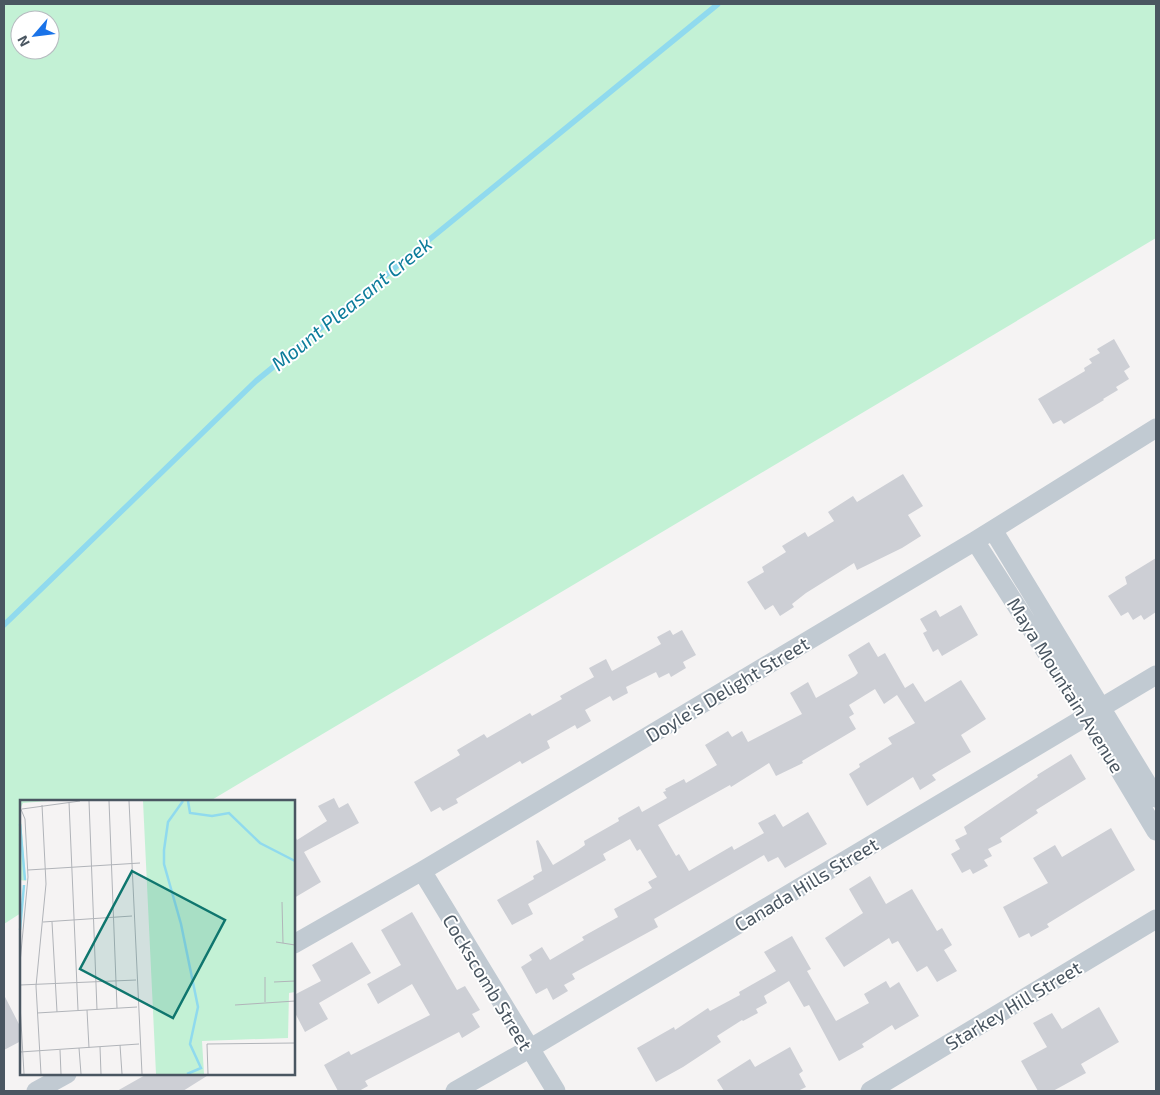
<svg xmlns="http://www.w3.org/2000/svg" width="1160" height="1095" font-family="'Exo 2',sans-serif">
  <style>
    .green { fill: #c3f1d5; fill-rule: evenodd }
    .lines { fill: none; stroke-linecap: round; stroke-linejoin: round }
    .stream { stroke: #90daee; stroke-width: 5.5 }
    .building { fill: #cdcfd5 }
    .minor { stroke: #c1cad2; stroke-width: 19 }
    .labels { text-anchor: middle; dominant-baseline: central; stroke-width: 4; stroke-linejoin: round; paint-order: stroke }
    .street-label { font-size: 19px; fill: #4a5661; stroke: #fff }
    .water-label { font-size: 20px; font-style: italic; fill: #0c7c9b; stroke: #fff }
    .inset-river { fill: none; stroke: #90daee; stroke-width: 2.5 }
    .inset-road { fill: none; stroke: #b1b4b9; stroke-width: 1 }
    .view { fill: #0f766e; fill-opacity: 0.15; stroke: #0f766e; stroke-width: 2.5 }
    .inset-edge { fill: none; stroke: #4a5661; stroke-width: 2.5 }
  </style>
  <rect width="100%" height="100%" fill="#f5f3f3"/>
  <path class="green" d="M 4,4 L 1156,4 L 1156,238 L 210,801 L 21,801 L 21,913 L 4,924 ZM 20,20 L 50,20 L 50,50 L 20,50 Z"/>
  <g class="lines">
    <path class="stream" d="M 4,625 L 256,381 L 718,4"/>
  </g>
  <path class="building" d="M 1114,339 L 1130,367 L 1124,371 L 1129,379 L 1116,387 L 1118,390 L 1103,399 L 1104,400 L 1064,424 L 1061,420 L 1053,424 L 1038,399 L 1085,371 L 1084,368 L 1092,363 L 1089,359 L 1100,353 L 1097,349 Z
    M 903,474 L 923,506 L 908,515 L 921,536 L 902,548 L 857,570 L 854,563 L 806,593 L 792,604 L 794,607 L 780,616 L 773,605 L 765,610 L 747,582 L 764,572 L 762,567 L 786,552 L 782,546 L 805,532 L 808,537 L 834,521 L 828,512 L 853,496 L 857,502 Z
    M 1156,558 L 1156,612 L 1144,620 L 1141,615 L 1133,620 L 1128,612 L 1121,616 L 1108,596 L 1127,584 L 1125,577 Z
    M 961,605 L 978,635 L 942,656 L 938,649 L 933,652 L 923,633 L 927,631 L 920,619 L 936,610 L 940,617 Z
    M 670,630 L 673,635 L 682,630 L 696,655 L 683,662 L 686,668 L 671,677 L 669,673 L 659,678 L 656,672 L 626,687 L 628,693 L 613,701 L 610,696 L 585,710 L 591,721 L 577,729 L 575,725 L 547,741 L 550,748 L 522,764 L 520,761 L 456,799 L 458,803 L 443,811 L 440,807 L 431,812 L 414,782 L 460,755 L 457,750 L 484,734 L 487,738 L 530,713 L 532,716 L 562,699 L 560,696 L 594,677 L 589,668 L 606,659 L 612,671 L 661,644 L 657,637 Z
    M 869,642 L 878,657 L 885,653 L 905,688 L 913,683 L 925,702 L 961,680 L 986,719 L 961,735 L 971,752 L 932,775 L 936,780 L 920,790 L 913,777 L 867,806 L 849,774 L 860,767 L 859,764 L 892,744 L 888,738 L 915,723 L 897,695 L 884,704 L 875,689 L 849,705 L 854,714 L 849,717 L 856,729 L 802,761 L 803,763 L 776,776 L 769,763 L 731,787 L 730,785 L 658,825 L 676,856 L 679,854 L 689,871 L 732,846 L 734,850 L 764,833 L 758,823 L 775,814 L 783,827 L 808,812 L 827,844 L 785,868 L 778,857 L 768,862 L 764,855 L 654,919 L 658,927 L 572,974 L 575,979 L 564,985 L 568,991 L 553,1000 L 547,988 L 536,994 L 521,967 L 532,960 L 529,955 L 542,947 L 550,960 L 584,940 L 582,937 L 618,917 L 614,909 L 652,888 L 648,882 L 657,877 L 640,849 L 637,851 L 630,839 L 603,854 L 606,860 L 528,904 L 533,914 L 512,925 L 497,900 L 534,879 L 533,876 L 542,871 L 536,841 L 538,840 L 553,865 L 578,850 L 585,845 L 584,841 L 619,821 L 618,818 L 639,806 L 642,812 L 667,798 L 663,792 L 666,791 L 665,789 L 684,779 L 686,783 L 717,765 L 705,745 L 728,731 L 732,737 L 742,731 L 748,742 L 802,714 L 790,693 L 808,682 L 816,698 L 855,676 L 858,673 L 848,655 Z
    M 1071,754 L 1086,779 L 1036,810 L 1038,813 L 1000,838 L 1002,842 L 988,849 L 992,856 L 984,860 L 988,866 L 973,874 L 970,869 L 962,873 L 951,854 L 960,849 L 955,840 L 967,834 L 964,827 L 1038,777 L 1037,775 Z
    M 334,798 L 339,808 L 348,803 L 359,823 L 304,852 L 321,882 L 294,898 L 294,834 L 297,840 L 327,821 L 318,806 Z
    M 1111,828 L 1135,870 L 1047,924 L 1049,927 L 1031,937 L 1029,933 L 1019,938 L 1003,907 L 1048,883 L 1033,858 L 1055,845 L 1062,857 Z
    M 870,876 L 886,904 L 912,889 L 937,931 L 942,928 L 952,945 L 944,950 L 957,971 L 937,982 L 927,966 L 917,972 L 898,941 L 892,944 L 889,938 L 844,967 L 825,938 L 863,913 L 849,889 Z
    M 412,912 L 457,990 L 465,986 L 480,1010 L 472,1014 L 480,1027 L 462,1038 L 459,1032 L 365,1081 L 368,1086 L 359,1091 L 338,1091 L 324,1065 L 349,1051 L 351,1055 L 430,1015 L 412,984 L 378,1004 L 367,984 L 401,965 L 381,930 Z
    M 792,936 L 811,969 L 807,971 L 836,1021 L 869,1003 L 864,994 L 886,981 L 890,988 L 899,982 L 919,1016 L 895,1030 L 892,1025 L 862,1044 L 864,1047 L 839,1061 L 809,1005 L 804,1007 L 789,981 L 764,996 L 767,1003 L 756,1009 L 758,1013 L 743,1021 L 742,1020 L 717,1036 L 721,1042 L 683,1067 L 656,1082 L 637,1048 L 674,1027 L 675,1030 L 708,1008 L 710,1011 L 740,995 L 739,992 L 776,971 L 764,952 Z
    M 352,942 L 371,973 L 319,1003 L 328,1019 L 305,1032 L 294,1011 L 294,995 L 321,981 L 312,965 Z
    M 4,995 L 21,1028 L 21,1041 L 4,1050 Z
    M 1099,1007 L 1119,1042 L 1081,1064 L 1086,1073 L 1053,1091 L 1038,1091 L 1021,1061 L 1047,1047 L 1033,1023 L 1052,1013 L 1062,1029 Z
    M 790,1047 L 803,1071 L 799,1074 L 806,1087 L 798,1091 L 724,1091 L 717,1080 L 750,1059 L 755,1067 Z
    M 147,1074 L 210,1074 L 183,1091 L 117,1091 Z"/>
  <g class="lines">
    <path class="minor" d="M 993,530 L 1156,798
      M 975,541 L 1087,716 L 1156,831
      M 422,871 L 556,1091
      M 294,944 L 422,871 L 975,541 L 1156,428
      M 36,1091 L 67,1074
      M 455,1091 L 529,1049 L 1156,675
      M 870,1091 L 1156,919"/>
  </g>
  <g class="labels">
    <g class="street-label">
      <text transform="translate(1066 685) rotate(58)">Maya Mountain Avenue</text>
      <text transform="translate(727 689) rotate(-31)">Doyle's Delight Street</text>
      <text transform="translate(806 884) rotate(-31)">Canada Hills Street</text>
      <text transform="translate(488 982) rotate(59)">Cockscomb Street</text>
      <text transform="translate(1013 1005) rotate(-31)">Starkey Hill Street</text>
    </g>
    <g class="water-label">
      <text transform="translate(351 303) rotate(-39)">Mount Pleasant Creek</text>
    </g>
  </g>
  <g transform="translate(20 800)">
    <rect width="275" height="275" fill="#f5f3f3"/>
    <path d="M 0,1 L 28,1 L 3,3 L 0,9 L 6,81 L 0,80 ZM 123,1 L 275,1 L 275,192 L 269,193 L 268,238 L 182,241 L 184,274 L 136,274 Z" fill="#c3f1d5"/>
    <path class="inset-river" d="M 163,1 L 148,22 L 144,50 L 144,64 L 161,124 L 178,207 L 170,244 L 181,268 L 167,274M 168,1 L 170,13 L 192,16 L 209,13 L 240,43 L 275,61M 0,24 L 5,80M 0,130 L 4,85"/>
    <path class="inset-road" d="M 69,1 L 77,210M 89,1 L 97,208M 109,1 L 122,274M 49,2 L 58,210M 0,7 L 5,19 L 8,77 L 0,163M 2,9 L 60,1M 8,70 L 120,63M 262,102 L 263,143M 23,122 L 112,116M 32,122 L 37,212M 256,142 L 275,145M 254,182 L 275,181M 0,185 L 116,180M 245,202 L 245,177M 0,204 L 4,274M 215,205 L 275,201M 67,210 L 69,248M 17,213 L 117,207M 100,245 L 102,274M 80,247 L 81,274M 59,248 L 61,274M 40,250 L 41,274M 0,252 L 119,244M 21,274 L 16,186 L 26,84 L 22,5M 188,274 L 187,244 L 275,243"/>
    <path class="view" d="M 112,71 L 205,120 L 153,218 L 60,169 Z"/>
    <rect width="275" height="275" class="inset-edge"/>
  </g>
  <rect width="1160" height="1095" fill="none" stroke="#4a5661" stroke-width="10"/>
  <g transform="translate(35 35) rotate(242)"><circle r="24" fill="#ffffff" stroke="#b7bbc0"/>
  <path d="M0-4L9 19L0 12L-9 19Z" fill="#1a73e8"/>
  <text y="-8" font-size="14" font-weight="bold" text-anchor="middle" fill="#4a5661">N</text>
  </g>
</svg>
